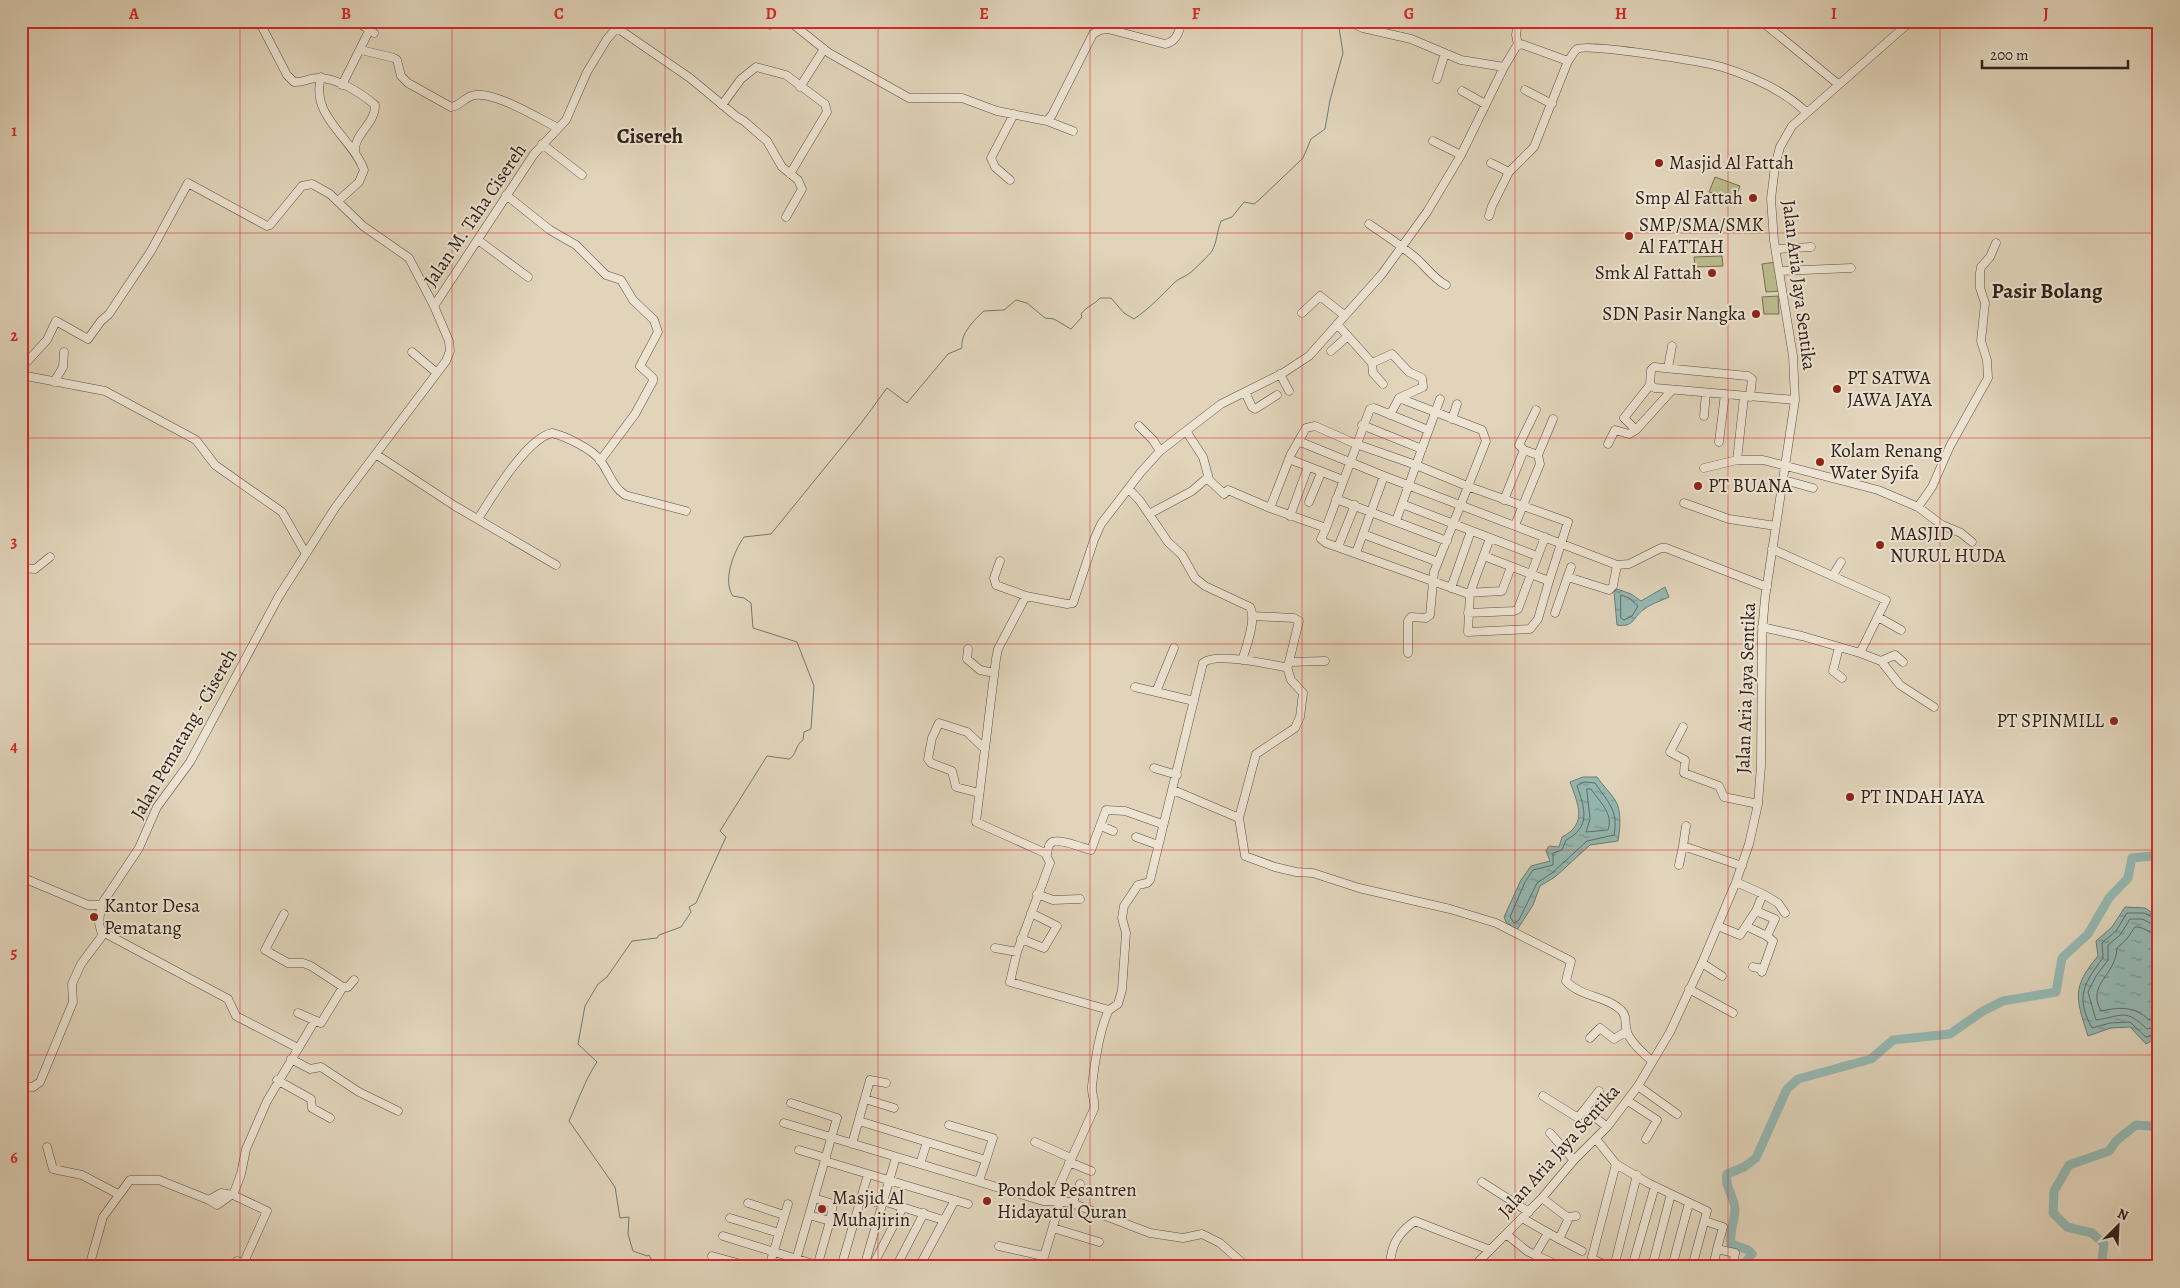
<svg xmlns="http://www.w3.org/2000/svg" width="2180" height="1288" font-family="Alegreya,serif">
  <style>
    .grass { fill: #babb8b; stroke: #746e53 }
    .water { fill: url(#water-ripples); stroke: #6c7c76 }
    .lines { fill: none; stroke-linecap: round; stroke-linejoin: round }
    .shore { stroke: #626c66; stroke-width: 1 }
    .stream { stroke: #6c7c76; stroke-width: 1 }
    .river { stroke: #94b8b2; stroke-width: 9 }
    .minor-casing { stroke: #5c4e43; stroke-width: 9 }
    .minor { stroke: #ece3d2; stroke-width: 8 }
    .grid { fill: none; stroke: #d62828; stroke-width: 1; stroke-opacity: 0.55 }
    .poi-dot { fill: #8f2418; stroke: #ece3d2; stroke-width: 2 }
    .labels { text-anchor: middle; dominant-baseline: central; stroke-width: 4; stroke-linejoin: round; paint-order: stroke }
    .poi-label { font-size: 19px; fill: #2f211b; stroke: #ece3d2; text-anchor: start }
    .street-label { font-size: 19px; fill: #2f211b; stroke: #ece3d2 }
    .quarter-label { font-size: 21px; font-weight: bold; fill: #2f211b; stroke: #ece3d2 }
    .neatline { fill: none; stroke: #d62828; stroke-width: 2 }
    .grid-label { font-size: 16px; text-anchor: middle; font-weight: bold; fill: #d62828 }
  </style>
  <defs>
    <pattern id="water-ripples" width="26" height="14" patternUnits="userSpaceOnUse" patternTransform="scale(1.25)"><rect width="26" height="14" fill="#94b8b2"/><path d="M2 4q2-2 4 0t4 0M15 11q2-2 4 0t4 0" fill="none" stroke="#799590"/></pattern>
  </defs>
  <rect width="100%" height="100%" fill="#e1d4ba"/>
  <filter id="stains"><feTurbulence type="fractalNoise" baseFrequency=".004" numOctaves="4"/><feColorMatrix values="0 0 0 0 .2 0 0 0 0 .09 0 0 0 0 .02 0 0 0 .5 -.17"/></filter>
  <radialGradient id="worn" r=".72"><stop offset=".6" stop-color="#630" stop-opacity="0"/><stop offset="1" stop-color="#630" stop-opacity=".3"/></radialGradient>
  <path class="grass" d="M 1715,177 L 1740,186 L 1735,199 L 1709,192 Z
    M 1722,256 L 1723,266 L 1695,267 L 1694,257 Z
    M 1776,262 L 1780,291 L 1766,292 L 1762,264 Z
    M 1778,296 L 1779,314 L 1764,314 L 1762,297 Z"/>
  <path class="water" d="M 1665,587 L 1669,597 C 1661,601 1650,604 1643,610 C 1634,616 1634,628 1617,625 L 1614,592 L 1617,589 L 1631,594 L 1641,601 Z
    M 1583,777 L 1597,777 C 1603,786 1610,792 1615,800 C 1622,810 1620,829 1618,841 L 1590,845 L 1555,877 L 1540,886 L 1533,905 L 1517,930 L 1506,922 L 1504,917 L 1521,880 L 1531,866 L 1550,861 L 1546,851 L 1549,846 L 1559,847 L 1562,837 C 1588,824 1578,804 1570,782 Z
    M 2125,907 L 2145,908 L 2159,917 L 2159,1037 L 2146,1044 L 2130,1027 L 2111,1028 L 2088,1036 C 2076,998 2071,988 2098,956 L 2096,941 L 2112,927 Z"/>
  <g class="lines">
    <path class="shore" d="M 1621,595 L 1629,598 L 1638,606 L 1632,616 L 1624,620 L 1621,618 Z
      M 1584,782 L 1595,783 C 1607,801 1619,810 1614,835 L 1587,841 L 1552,873 L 1537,883 L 1519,920 L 1514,923 L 1510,917 L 1525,882 L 1533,870 L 1553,865 L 1553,853 L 1562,850 L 1566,840 C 1591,827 1585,809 1577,786 Z
      M 1587,789 L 1591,789 C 1599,801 1614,814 1608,830 L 1586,832 L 1590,819 Z
      M 2159,920 L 2144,913 L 2127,913 L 2116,931 L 2102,943 L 2103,958 C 2084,983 2075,997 2092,1028 L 2110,1023 L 2130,1022 L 2146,1037 L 2159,1033
      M 2159,927 L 2142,919 L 2130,919 L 2120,935 L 2108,945 L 2108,960 L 2096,976 L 2088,992 L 2096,1020 C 2123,1016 2125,1008 2147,1029 L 2159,1026
      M 2159,934 C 2150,934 2143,926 2135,927 L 2126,940 L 2117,948 C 2116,976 2086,984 2101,1011 C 2120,1007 2135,1006 2149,1020 L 2159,1019"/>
    <path class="stream" d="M 655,1267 L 649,1255 L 647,1256 L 633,1251 L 628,1234 L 629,1217 L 620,1218 L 615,1187 L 569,1121 C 578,1101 585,1080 597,1062 L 578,1044 L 585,1006 L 598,984 L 607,977 L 632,941 L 657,938 L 659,935 L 681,927 L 691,912 L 689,907 L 696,903 L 726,837 L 720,831 L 767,756 L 789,759 C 797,755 795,745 803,740 L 804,732 L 811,729 L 814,686 L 797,642 L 753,628 L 751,603 L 744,598 L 733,596 C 722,581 734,551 744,537 L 771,534 L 862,422 L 887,388 L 907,403 L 948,354 L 962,348 C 960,334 974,320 984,311 L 1004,310 L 1016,300 L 1027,303 L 1045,318 L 1054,319 L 1071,329 L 1082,317 L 1081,314 C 1087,306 1094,305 1100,298 L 1111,298 L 1124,313 L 1134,319 C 1150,308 1161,296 1174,283 C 1179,278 1185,277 1190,273 C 1194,270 1210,254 1212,251 C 1217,242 1217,231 1221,221 L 1232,217 L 1244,202 L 1254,204 L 1259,200 L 1303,158 L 1311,139 L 1325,129 L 1330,100 L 1343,53 L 1338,21"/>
    <path class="river" d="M 1742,1267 L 1752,1254 L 1748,1250 L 1731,1244 C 1729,1232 1735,1221 1735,1209 C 1734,1196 1724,1186 1727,1174 L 1744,1167 L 1756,1158 L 1787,1089 L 1798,1079 L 1871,1059 L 1893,1040 L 1950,1034 L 1983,1011 L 2003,1001 L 2056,992 L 2062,958 L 2088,934 L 2109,898 L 2128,878 L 2132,858 L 2153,856 L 2159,853
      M 2101,1267 L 2104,1244 L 2092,1233 L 2067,1227 L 2053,1213 L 2054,1191 L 2069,1165 L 2109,1151 L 2117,1140 L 2136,1125 L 2151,1126 L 2159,1130"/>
    <defs>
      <path id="minor" d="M 259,21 L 287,75 L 294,82 C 303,83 309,78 317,78 C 336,77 361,93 375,105 C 376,123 354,134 355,151
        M 356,21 L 374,33
        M 607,21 L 690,78 L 737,117 L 744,121 L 767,141 L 782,167 L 798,180 L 802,189 L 786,217
        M 789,21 L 829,53 L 909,98 L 962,98 L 997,111 L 1047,121 L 1052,115 L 1093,34 L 1100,30 L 1108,29 L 1165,44 C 1177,42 1179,31 1182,21
        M 1347,21 L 1363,28 L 1411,39 L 1461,60 L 1504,67 L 1516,47 L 1521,44 L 1568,61 C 1571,58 1573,52 1577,49 C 1588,43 1705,62 1722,67 C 1751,76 1784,91 1806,112
        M 1518,21 L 1516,35 L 1518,45
        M 1761,21 L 1838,84
        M 770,25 L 772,21
        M 361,50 L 394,58 L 397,60 L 401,76 L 408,83 L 451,107 C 461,106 465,96 475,95 C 496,92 538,118 558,128
        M 321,77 C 310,117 352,137 364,170 L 359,182 L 338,201
        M 1437,79 L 1445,53
        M 342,85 L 374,21
        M 800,87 L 824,49
        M 1525,90 L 1552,104
        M 1462,91 L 1485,104
        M 722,105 L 741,79 L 756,67 L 786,75 L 825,104 L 827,112 L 790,174
        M 1047,121 L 1073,131
        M 1433,141 L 1461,155
        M 542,144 L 582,175
        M 1491,163 L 1509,172
        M 1010,180 L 995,167 L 991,158 L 1014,114
        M 506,195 L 550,230 L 576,245 L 606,275 L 621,280 L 633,300 L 654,320 L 658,332 L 640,366 L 653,378 L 653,381 L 635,414 L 600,461
        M 1489,216 L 1492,206 L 1509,172 L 1534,147 L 1568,61
        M 1369,224 C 1385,235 1402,246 1417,259 C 1426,267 1434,279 1446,285
        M 478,240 L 528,277
        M 1776,249 L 1811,247
        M 1780,271 L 1851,268
        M 434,306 L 534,154 L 566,120 L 587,72 L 607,39 L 623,21
        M 1302,313 L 1320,296 L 1344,315
        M 1337,324 L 1372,363 L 1392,354 L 1409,372 L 1422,378 L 1423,387 L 1399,398 L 1390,415
        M 1331,351 L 1348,336
        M 412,352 L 437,373
        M 1372,363 L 1373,373 L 1383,384
        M 21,368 L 47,340 L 56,321 L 88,339 L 101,321 L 109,314 L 151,251 L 188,183 L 267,226 L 270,225 L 302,186 L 312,184 L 330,194 L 363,226 L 409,258 L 434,306 L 449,341 L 450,351 L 446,361 L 335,508 L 279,596 L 190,762 L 157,807 L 139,848 L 101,905 L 88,905 L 21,877
        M 1668,368 L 1672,346
        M 1280,374 L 1289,391
        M 21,375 L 105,391 L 196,440 L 215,465 L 282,512 L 306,554
        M 54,382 L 63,367 L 64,352
        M 1650,385 L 1624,418 L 1636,430 L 1672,390
        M 1245,392 L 1252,407 L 1255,409 L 1277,395
        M 1750,397 L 1752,379 L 1748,376 L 1654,367 L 1651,370 L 1650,385 L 1655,388 L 1795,400
        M 1399,398 L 1482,430 L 1486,441 L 1434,572 L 1430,615 L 1426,618 L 1411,617 L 1408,621 L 1408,653
        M 1704,416 L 1706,393
        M 1452,419 L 1457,404
        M 1362,425 L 1422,449
        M 1139,426 L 1153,440 L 1160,451
        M 1428,430 L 1374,408 L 1370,409 L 1326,528 L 1270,508 L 1291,454 L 1298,442 L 1303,443 L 1384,476 L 1617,565 L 1629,564 L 1661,548 L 1666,548 L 1767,587
        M 1186,431 L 1203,457 L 1209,479
        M 1298,442 L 1306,428 L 1315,426 L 1356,444 L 1416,465 L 1440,399
        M 1719,442 L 1725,394
        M 1608,444 L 1615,430 L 1629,434 L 1636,430
        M 1524,450 L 1519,445 L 1536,410
        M 377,455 L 455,506 L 556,565
        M 1289,459 L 1343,480
        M 1737,460 L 1744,397
        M 1704,468 L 1737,460 L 1763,460 L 1878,490 L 1918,507 L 1932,487 L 1950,446 L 1988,378 L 1987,360 L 1981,341 L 1985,303 L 1980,288 L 1980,273 L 1981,267 L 1990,257 L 1996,243
        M 1784,480 L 1813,488
        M 1129,489 L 1140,501 L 1168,542 L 1182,555 L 1195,578 L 1205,586 L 1250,607 C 1257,619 1246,648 1242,660
        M 1336,499 L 1447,541
        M 1504,500 L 1524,450 L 1538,455 L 1553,419
        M 1309,502 L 1321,473
        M 1684,503 L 1729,519 L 1776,526
        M 1918,507 L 1942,525 L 1961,533 L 1972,542
        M 1149,514 L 1192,491 L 1207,478 L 1224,494 L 1228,490 L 1270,508
        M 1290,516 L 1308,467
        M 478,519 C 492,497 526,439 552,433 C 565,436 592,449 600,460 C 609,472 612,486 625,495 L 686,511
        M 1396,521 L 1402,504
        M 1515,525 L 1540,464 L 1538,455
        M 1326,528 L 1321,539 L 1326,543 L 1466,593 L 1502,591 L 1511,567
        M 1363,534 L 1438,562
        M 1490,538 L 1470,593 L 1468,632 L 1530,629 L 1538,619 L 1549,581
        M 1338,547 L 1355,505
        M 1356,553 L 1384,476
        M 1484,556 L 1549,581 L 1568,522 L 1467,486 L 1416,465 L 1402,504 L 1537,556
        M 1000,561 L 994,578 L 996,585 L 1026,596
        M 21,568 L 35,569 L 50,557
        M 1833,575 L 1841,562
        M 1568,577 L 1609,590 L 1613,586 L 1617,565
        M 1451,588 L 1471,531
        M 1468,613 L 1514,611 L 1518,609 L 1545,537
        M 1555,613 L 1571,567
        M 1878,617 L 1901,630
        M 1762,627 L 1802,636 L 1860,653 L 1886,600 L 1772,549
        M 1839,647 L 1833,671 L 1842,678
        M 968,649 L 967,659 L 980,670 L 994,673
        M 1860,653 L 1881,661 L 1895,655 L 1903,662
        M 1881,661 L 1900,685 L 1934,707
        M 1289,662 L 1325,661
        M 1287,667 L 1291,680 L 1303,693 L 1300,717 L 1295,728 L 1256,754 L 1239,818 L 1245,856 L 1275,867 L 1296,872 L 1313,873 L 1359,888 L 1450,909 L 1496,923 L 1571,961 L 1566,981 C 1582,998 1605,995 1621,1010 C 1628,1017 1624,1023 1627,1032 C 1631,1043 1643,1053 1652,1061
        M 1135,687 L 1194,701
        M 1156,692 L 1174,648
        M 1683,727 L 1670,752 L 1685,760 L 1684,773 L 1719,786 L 1724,797 L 1758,804
        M 1154,768 L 1177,775
        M 1173,790 L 1239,818
        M 979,793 L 956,787 L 952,771 L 931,763 L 928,759 L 932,738 L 939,723 L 967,732 L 985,749
        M 1101,826 L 1113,831
        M 1686,826 L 1683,846 L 1742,866
        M 1136,837 L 1158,845
        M 1047,854 C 1048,851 1048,845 1051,843 C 1056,837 1083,848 1091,850 L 1106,810 L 1125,811 L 1162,824
        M 1679,865 L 1683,846
        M 1037,894 L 1053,900 L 1080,899
        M 1763,894 L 1778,903 L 1785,913
        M 101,905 L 99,923 L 101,931 L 228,999 L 236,1016 L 298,1048
        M 1756,911 L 1775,919 L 1767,936 L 1773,941 L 1762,972
        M 284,914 L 265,950 L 288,963 L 303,963 L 311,966 L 343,987
        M 1718,926 L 1740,935 L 1756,911 L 1763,894 L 1736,882
        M 1746,926 L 1767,936
        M 1021,939 L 1044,948 L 1057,926 L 1031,913
        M 995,948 L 1017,952
        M 1702,963 L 1722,976
        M 1753,967 L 1763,969
        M 1689,989 L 1733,1013
        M 1109,1010 L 1118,1004 L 1122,990 L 1126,933 L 1122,918 L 1124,906 L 1138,885 L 1147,883 L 1150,880 L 1203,663 C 1214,652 1269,664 1284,667 L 1288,666 L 1299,621 L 1294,618 L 1252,616
        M 298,1013 L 321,1023 L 343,987 L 348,987 L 354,980
        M 1590,1038 L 1600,1028 L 1614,1039 L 1627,1031
        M 291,1059 L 310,1069 L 321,1067 L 359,1092 L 398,1111
        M 277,1080 L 311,1099 L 312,1108 L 330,1118
        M 21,1086 L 33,1087 L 40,1082 L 73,1002 L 72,984 L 81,964 L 105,932
        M 1638,1086 L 1677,1114
        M 1543,1096 L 1575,1116 L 1579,1116 L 1585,1109 L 1607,1127
        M 865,1099 L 894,1108
        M 1628,1101 L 1657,1120 L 1646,1139
        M 791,1103 L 837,1118 L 794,1267
        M 1585,1109 L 1599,1091
        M 859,1121 L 986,1160 L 993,1138 L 949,1125
        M 784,1123 L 1043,1201 L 1069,1202 L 1150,1233 L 1183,1238 L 1202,1234 L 1220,1243 L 1247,1267
        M 1550,1133 L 1574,1160
        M 1596,1139 L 1616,1164 L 1648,1183 L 1707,1211 L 1692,1267
        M 1035,1142 L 1071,1158
        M 852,1144 L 870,1080 L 886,1083
        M 47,1147 L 53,1169 L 82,1175 L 118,1194
        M 799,1150 L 826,1158
        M 825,1161 L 968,1204
        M 1069,1162 L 1091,1171
        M 920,1164 L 927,1142
        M 979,1181 L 986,1160
        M 1482,1182 L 1529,1212
        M 814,1198 L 833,1204 L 830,1221
        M 861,1198 L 882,1204
        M 1542,1198 L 1567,1217 L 1576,1216
        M 209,1200 L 217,1205 L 231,1195
        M 883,1201 L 943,1220
        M 748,1203 L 784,1215
        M 1072,1204 L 1080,1184
        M 809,1215 L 830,1221 L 817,1267
        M 730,1218 L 779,1233
        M 1522,1218 L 1559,1239 L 1569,1218
        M 1705,1221 L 1723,1227 L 1717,1249 L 1735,1253 L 1733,1267
        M 1053,1228 L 1099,1242
        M 1548,1233 L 1535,1255 L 1562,1267
        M 1506,1234 L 1527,1251 L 1535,1255
        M 723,1236 L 823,1267
        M 1559,1239 L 1582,1251
        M 999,1246 L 1043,1256
        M 712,1256 L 752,1267
        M 244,1262 L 267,1211 L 233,1195 L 241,1174 L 246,1149 L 267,1101 L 314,1022
        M 89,1267 L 103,1217 L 130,1180 L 159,1180 L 209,1200 L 221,1193 L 233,1195
        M 233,1267 L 237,1261 L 253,1267
        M 769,1267 L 788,1204
        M 841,1267 L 868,1174
        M 864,1267 L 896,1157
        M 872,1267 L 903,1207
        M 896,1267 L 924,1213
        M 919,1267 L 955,1200
        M 989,1267 L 992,1265 L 996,1267
        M 1041,1267 L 1059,1206 L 1058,1188 L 1094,1109 C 1096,1101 1091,1095 1092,1086 C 1094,1066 1100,1027 1109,1010 L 1010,982 L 1017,952 L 1050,863 L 1045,853 L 976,822 L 996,659 L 998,649 L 1026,596 L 1067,604 L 1073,603 L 1094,540 L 1101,524 L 1141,472 L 1160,451 L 1221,404 L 1283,373 L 1309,356 L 1382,274 L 1427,212 L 1461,155 L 1504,67
        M 1384,1267 L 1390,1265 C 1391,1245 1398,1233 1415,1221 L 1490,1250
        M 1473,1267 L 1542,1198 L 1574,1160 L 1607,1127 L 1638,1086 L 1670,1032 L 1702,963 L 1736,882 L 1749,844 L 1758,804 L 1761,766 L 1762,633 L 1765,598 L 1795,400 L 1793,356 L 1774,241 L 1771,199 L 1775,166 L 1780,147 L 1792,126 L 1911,21
        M 1611,1267 L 1594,1260 L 1592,1257 L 1616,1164
        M 1614,1267 L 1637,1175
        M 1632,1267 L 1655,1186
        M 1652,1267 L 1671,1194
        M 1672,1267 L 1689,1203
        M 1713,1267 L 1717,1249"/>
    </defs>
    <use href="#minor" class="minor-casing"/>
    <use href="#minor" class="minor"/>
  </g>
  <path class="grid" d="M 240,21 L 240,1267M 452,21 L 452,1267M 665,21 L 665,1267M 878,21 L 878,1267M 1090,21 L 1090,1267M 1302,21 L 1302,1267M 1515,21 L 1515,1267M 1728,21 L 1728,1267M 1940,21 L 1940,1267M 21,233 L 2159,233M 21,438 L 2159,438M 21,644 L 2159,644M 21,850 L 2159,850M 21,1055 L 2159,1055"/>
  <g class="poi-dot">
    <circle cx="1659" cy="163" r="5"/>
    <circle cx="1753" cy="198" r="5"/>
    <circle cx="1629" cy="236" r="5"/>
    <circle cx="1712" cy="273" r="5"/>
    <circle cx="1756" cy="314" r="5"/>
    <circle cx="1837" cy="389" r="5"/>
    <circle cx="1820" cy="462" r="5"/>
    <circle cx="1698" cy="486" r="5"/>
    <circle cx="1880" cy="545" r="5"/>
    <circle cx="2114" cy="721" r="5"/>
    <circle cx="1850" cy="797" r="5"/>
    <circle cx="94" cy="917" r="5"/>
    <circle cx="987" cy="1201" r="5"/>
    <circle cx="822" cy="1209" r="5"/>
  </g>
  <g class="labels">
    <g class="poi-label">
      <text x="1669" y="163">Masjid Al Fattah</text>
      <text x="1743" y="198" text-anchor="end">Smp Al Fattah</text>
      <text x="1639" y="225">SMP/SMA/SMK<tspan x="1639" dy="22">Al FATTAH</tspan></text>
      <text x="1702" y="273" text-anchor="end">Smk Al Fattah</text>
      <text x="1746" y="314" text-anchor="end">SDN Pasir Nangka</text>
      <text x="1847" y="378">PT SATWA<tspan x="1847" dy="22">JAWA JAYA</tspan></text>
      <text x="1830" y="451">Kolam Renang<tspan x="1830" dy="22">Water Syifa</tspan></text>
      <text x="1708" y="486">PT BUANA</text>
      <text x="1890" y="534">MASJID<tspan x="1890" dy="22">NURUL HUDA</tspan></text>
      <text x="2104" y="721" text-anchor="end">PT SPINMILL</text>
      <text x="1860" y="797">PT INDAH JAYA</text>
      <text x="104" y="906">Kantor Desa<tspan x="104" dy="22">Pematang</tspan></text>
      <text x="997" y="1190">Pondok Pesantren<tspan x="997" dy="22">Hidayatul Quran</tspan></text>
      <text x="832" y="1198">Masjid Al<tspan x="832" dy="22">Muhajirin</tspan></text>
    </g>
    <g class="street-label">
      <text transform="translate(475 215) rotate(-56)">Jalan M. Taha Cisereh</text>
      <text transform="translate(1799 285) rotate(83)">Jalan Aria Jaya Sentika</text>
      <text transform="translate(1746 688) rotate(-88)">Jalan Aria Jaya Sentika</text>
      <text transform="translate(184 734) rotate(-60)">Jalan Pematang - Cisereh</text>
      <text transform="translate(1559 1151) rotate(-48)">Jalan Aria Jaya Sentika</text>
    </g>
    <g class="quarter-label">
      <text x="650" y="136">Cisereh</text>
      <text x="2047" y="291">Pasir Bolang</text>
    </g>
  </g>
  <rect width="2180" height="1288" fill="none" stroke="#e1d4ba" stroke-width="55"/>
  <g transform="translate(2118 1226) rotate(24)" stroke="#ece3d2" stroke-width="4" paint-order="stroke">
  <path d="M0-4L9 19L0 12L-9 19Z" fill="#2f211b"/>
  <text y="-8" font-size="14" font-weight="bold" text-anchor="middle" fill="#2f211b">N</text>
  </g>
  <path d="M1982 60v8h146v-8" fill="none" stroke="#2f211b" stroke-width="2.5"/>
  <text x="1990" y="60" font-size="15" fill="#2f211b" stroke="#ece3d2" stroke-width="4" paint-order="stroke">200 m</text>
  <rect x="28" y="28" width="2124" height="1232" class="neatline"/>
  <g class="grid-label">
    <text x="134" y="19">A</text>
    <text x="346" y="19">B</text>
    <text x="559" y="19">C</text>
    <text x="771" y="19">D</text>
    <text x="984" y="19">E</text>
    <text x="1196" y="19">F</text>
    <text x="1409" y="19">G</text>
    <text x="1621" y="19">H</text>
    <text x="1834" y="19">I</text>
    <text x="2046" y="19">J</text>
    <text x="14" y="136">1</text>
    <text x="14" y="341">2</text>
    <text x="14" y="547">3</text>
    <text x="14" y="752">4</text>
    <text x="14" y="958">5</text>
    <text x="14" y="1163">6</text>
  </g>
  <rect width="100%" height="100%" filter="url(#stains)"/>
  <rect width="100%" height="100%" fill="url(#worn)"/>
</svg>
